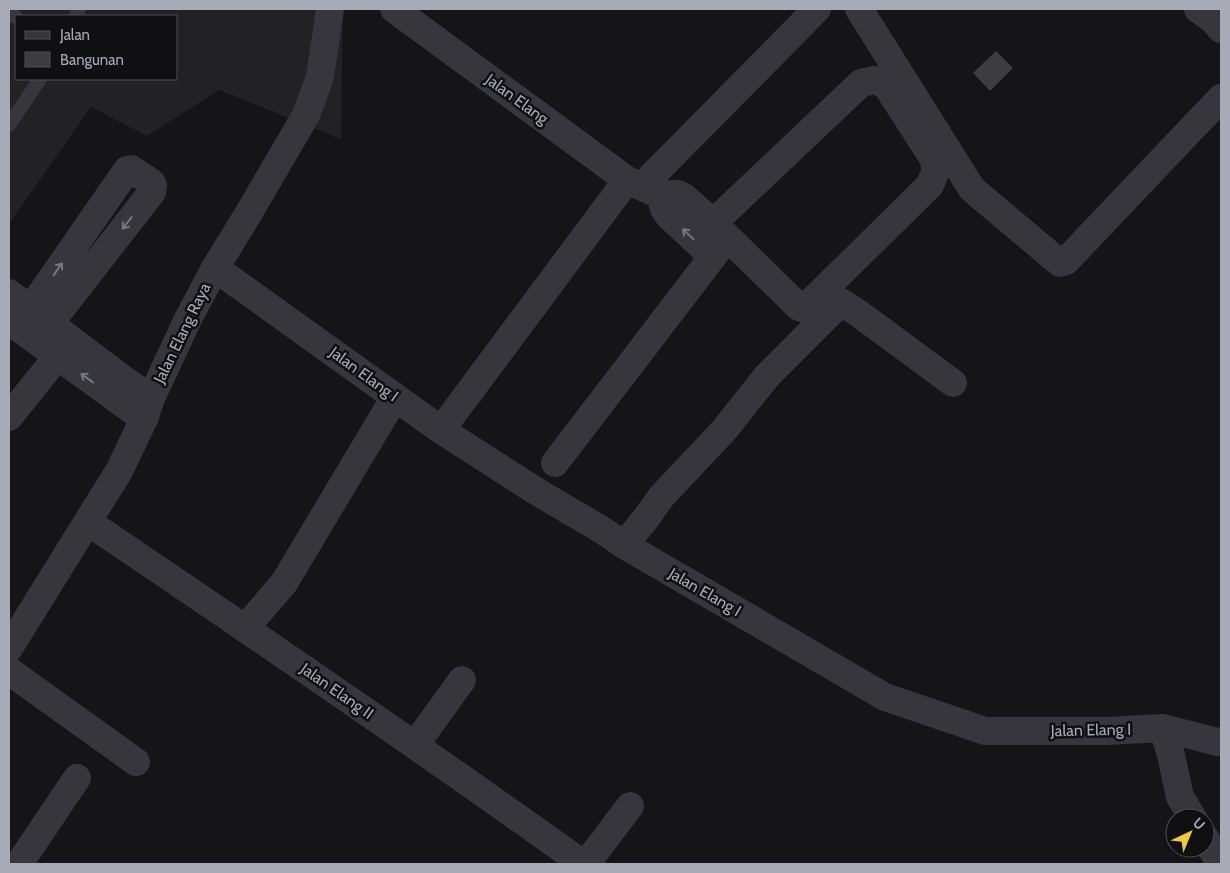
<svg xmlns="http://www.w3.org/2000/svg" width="1230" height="873" font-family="Cabin,sans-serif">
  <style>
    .built { fill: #222124; fill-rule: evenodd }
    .building { fill: #3d3d41 }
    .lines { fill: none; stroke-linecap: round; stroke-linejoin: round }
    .service { stroke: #36363c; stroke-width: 14 }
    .minor { stroke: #36363c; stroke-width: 28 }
    .tertiary { stroke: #36363c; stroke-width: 28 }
    .oneway { stroke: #747680 }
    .labels { text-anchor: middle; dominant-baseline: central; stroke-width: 5; stroke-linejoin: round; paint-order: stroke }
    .street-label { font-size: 16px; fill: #a7aab7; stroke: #101012 }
  </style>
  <rect width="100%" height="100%" fill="#151517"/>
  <path class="built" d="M 9,9 L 343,9 L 341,139 L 219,90 L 147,136 L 91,107 L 9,224 ZM 16,16 L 176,16 L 176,79 L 16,79 Z"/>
  <path class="building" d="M 996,51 L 1013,68 L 990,91 L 973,73 Z"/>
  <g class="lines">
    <path class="service" d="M 9,14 L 16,17
      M 76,16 L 79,9
      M 9,125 L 40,79"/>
    <path class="minor" d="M 394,9 L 627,180 L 660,195 L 678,194 L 685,198 L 713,223 L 799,307 L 802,308 L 805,308 L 930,185 L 936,170 L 933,158 L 886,85 L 874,80 L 861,83 L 713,223
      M 859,9 L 972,189 L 1060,263 L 1066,261 L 1221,98
      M 1198,9 L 1213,20 L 1221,29
      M 642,186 L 817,9
      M 660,195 L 664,209 L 669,216 L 713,257
      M 215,268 L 441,430 L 536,491 L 602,530 L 624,545 L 885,697 L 985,731 L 1106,731 L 1163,728 L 1217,742 L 1221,741
      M 9,293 L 127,382 L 151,398
      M 9,321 L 144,419
      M 18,327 L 127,170 L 131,169 L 152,183 L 153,186 L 152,192 L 50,323
      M 9,417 L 57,357 L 67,342
      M 441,430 L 627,180
      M 555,463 L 727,238
      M 88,522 C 254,634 420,747 583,864
      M 624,545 L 647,517 L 661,497 L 725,429 L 767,376 L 841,302 L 858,313 L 953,383
      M 245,628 L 284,583 L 395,397
      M 9,671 L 136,762
      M 1163,728 L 1171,755 L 1180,797 L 1193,818
      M 415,745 L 462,680
      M 1205,838 L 1220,863 L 1220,864
      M 19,864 L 77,778
      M 586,864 L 630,806"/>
    <path class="tertiary" d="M 9,648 L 119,471 L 144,419 L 151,398 L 188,319 L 215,268 L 247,216 L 306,115 L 320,77 L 330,9"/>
  </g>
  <defs><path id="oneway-shaft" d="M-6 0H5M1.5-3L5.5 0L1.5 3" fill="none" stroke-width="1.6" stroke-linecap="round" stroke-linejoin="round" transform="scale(1.25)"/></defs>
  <g class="oneway">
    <use href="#oneway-shaft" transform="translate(127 223) rotate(128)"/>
    <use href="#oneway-shaft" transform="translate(688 234) rotate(-137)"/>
    <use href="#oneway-shaft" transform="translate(58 269) rotate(-55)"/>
    <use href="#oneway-shaft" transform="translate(87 378) rotate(-144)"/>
  </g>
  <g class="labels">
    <g class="street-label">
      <text transform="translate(517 99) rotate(36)">Jalan Elang</text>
      <text transform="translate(182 333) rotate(-64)">Jalan Elang Raya</text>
      <text transform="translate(364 374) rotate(36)">Jalan Elang I</text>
      <text transform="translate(705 592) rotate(30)">Jalan Elang I</text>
      <text transform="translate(337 691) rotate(35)">Jalan Elang II</text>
      <text transform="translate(1091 730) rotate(-1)">Jalan Elang I</text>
    </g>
  </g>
  <rect width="1230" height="873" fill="none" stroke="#a7aab7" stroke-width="20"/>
  <rect x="15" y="15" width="162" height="65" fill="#101012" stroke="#4c4e54"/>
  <rect x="25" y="31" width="25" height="8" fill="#36363c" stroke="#4c4e54"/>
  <text x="60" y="40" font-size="15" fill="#a7aab7">Jalan</text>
  <rect x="25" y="52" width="25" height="15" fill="#3d3d41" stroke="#4c4e54"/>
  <text x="60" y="65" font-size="15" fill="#a7aab7">Bangunan</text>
  <g transform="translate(1190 833) rotate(44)"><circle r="24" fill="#101012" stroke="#4c4e54"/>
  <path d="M0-4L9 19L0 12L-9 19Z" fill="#efcb35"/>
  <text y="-8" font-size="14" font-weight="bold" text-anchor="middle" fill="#a7aab7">U</text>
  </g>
</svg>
